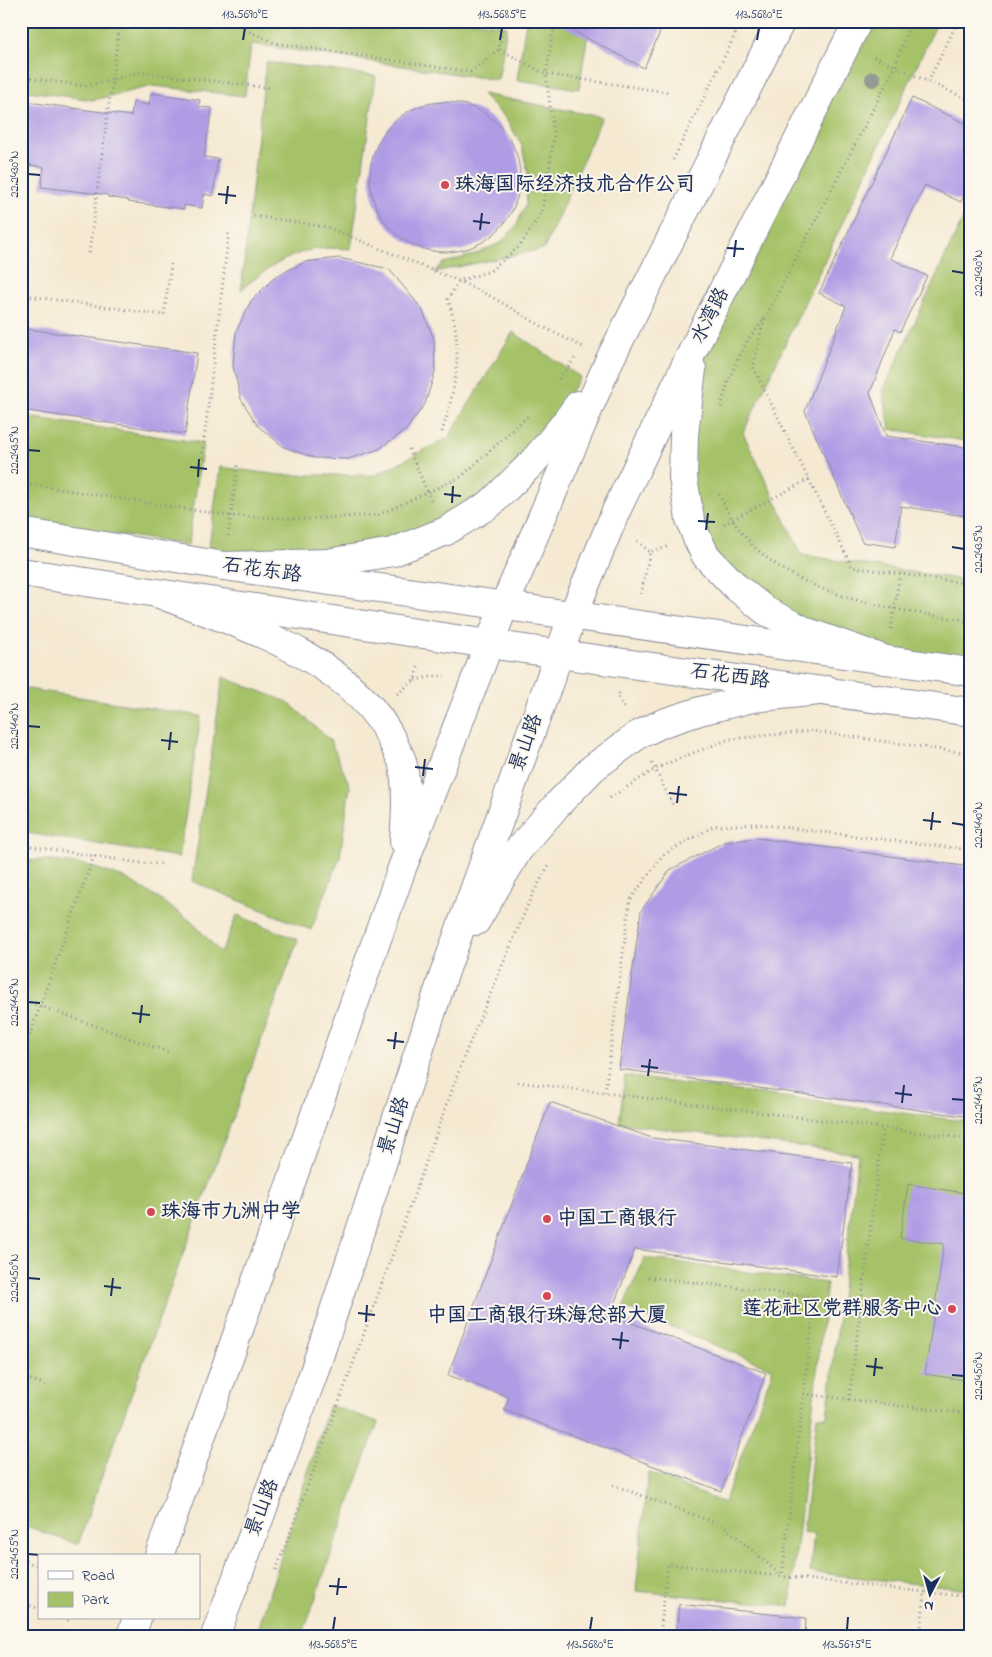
<svg xmlns="http://www.w3.org/2000/svg" width="992" height="1657" font-family="'Indie Flower','LXGW WenKai TC',sans-serif">
  <style>
    .green { fill: #a6c268; stroke: #607863 }
    .building { fill: #b09ce5 }
    .lines { fill: none; stroke-linecap: round; stroke-linejoin: round }
    .secondary-casing { stroke: #888c98; stroke-width: 30 }
    .primary-casing { stroke: #888c98; stroke-width: 30 }
    .path { stroke: #888c98; stroke-width: 3; stroke-dasharray: 1 4; stroke-linecap: butt }
    .secondary { stroke: #fff; stroke-width: 28 }
    .primary { stroke: #fff; stroke-width: 28 }
    .tree { fill: #949b94 }
    .ticks { fill: none; stroke: #1b2f5e; stroke-width: 2 }
    .poi-dot { fill: #d1495b; stroke: #fbf7ec; stroke-width: 2 }
    .labels { text-anchor: middle; dominant-baseline: central; stroke-width: 4; stroke-linejoin: round; paint-order: stroke }
    .poi-label { font-size: 20px; font-weight: bold; fill: #1b2f5e; stroke: #fbf7ec; text-anchor: start }
    .street-label { font-size: 20px; fill: #1b2f5e; stroke: #fbf7ec }
    .neatline { fill: none; stroke: #1b2f5e; stroke-width: 2 }
    .ticks-label { font-size: 12px; text-anchor: middle; fill: #1b2f5e }
  </style>
  <rect width="100%" height="100%" fill="#fbf7ec"/>
  <filter id="ink" filterUnits="userSpaceOnUse"><feTurbulence type="fractalNoise" baseFrequency=".02" numOctaves="2"/><feDisplacementMap in="SourceGraphic" scale="10" xChannelSelector="R" yChannelSelector="G"/><feConvolveMatrix kernelMatrix="1 2 1 2 8 2 1 2 1" color-interpolation-filters="sRGB"/></filter>
  <filter id="wash" filterUnits="userSpaceOnUse"><feTurbulence type="fractalNoise" baseFrequency=".0096" numOctaves="4" result="noise"/><feDisplacementMap in="SourceGraphic" scale="20" xChannelSelector="R" yChannelSelector="G"/><feGaussianBlur stdDeviation="1.12" result="paint"/><feColorMatrix in="noise" values="0 0 0 0 0 0 0 0 0 0 0 0 0 0 0 0 0 1.4 0 .05"/><feComposite in="paint" operator="in"/></filter>
  <g filter="url(#wash)">
    <rect width="100%" height="100%" fill="#f5e9d2"/>
    <path class="green" d="M 21,21 L 471,21 L 507,26 L 498,80 L 251,44 L 245,96 L 153,86 L 93,100 L 21,90 Z
      M 526,21 L 590,21 L 579,89 L 517,80 Z
      M 865,21 L 938,21 L 743,433 L 802,555 L 971,581 L 971,665 L 889,653 L 767,605 L 714,553 L 689,479 L 699,348 Z
      M 266,62 L 376,76 L 351,249 C 335,248 316,247 300,253 C 278,261 258,275 241,290 Z
      M 482,94 L 602,117 L 544,249 L 434,272 L 444,263 L 473,255 L 500,243 L 515,228 L 526,204 L 528,174 L 521,143 L 505,118 Z
      M 971,201 L 971,442 L 890,429 L 883,391 Z
      M 513,332 L 580,377 L 552,421 L 487,496 L 440,522 L 388,543 L 330,554 L 226,556 L 208,552 L 220,467 L 280,475 L 375,475 L 448,438 Z
      M 21,416 L 203,443 L 188,545 L 21,520 Z
      M 223,677 L 288,702 L 330,740 L 350,786 L 340,857 L 311,930 L 192,881 Z
      M 21,688 L 201,716 L 179,857 L 21,832 Z
      M 43,860 L 87,865 L 127,879 L 158,898 L 192,922 L 221,953 L 237,915 L 298,940 L 107,1461 L 78,1545 L 21,1524 L 21,861 Z
      M 625,1076 L 971,1122 L 971,1590 L 810,1572 L 814,1534 L 803,1532 L 817,1416 L 827,1417 L 858,1154 L 619,1123 Z
      M 645,1258 L 827,1283 L 790,1606 L 636,1591 L 648,1472 L 724,1503 L 773,1369 L 623,1307 Z
      M 329,1405 L 378,1422 L 302,1636 L 256,1636 Z"/>
    <g id="blocks">
      <path class="building" d="M 554,21 L 665,21 L 644,68 Z
        M 151,93 L 200,100 L 199,107 L 212,108 L 204,157 L 218,159 L 213,196 L 204,194 L 202,208 L 184,205 L 184,209 L 128,202 L 128,200 L 108,197 L 108,195 L 41,187 L 44,167 L 21,164 L 21,101 L 131,116 L 133,102 L 149,105 Z
        M 912,98 L 971,126 L 971,182 L 961,202 L 925,185 L 890,258 L 927,276 L 900,332 L 895,329 L 870,393 L 886,436 L 971,448 L 971,517 L 901,506 L 895,547 L 862,542 L 805,411 L 846,306 L 819,293 Z
        M370 177a75 75 0 1 1 150 0a75 75 0 1 1-150 0Z
        M 339,258 L 389,269 L 422,309 L 434,339 L 435,372 L 425,404 L 406,430 L 379,449 L 348,459 L 315,458 L 284,447 L 258,426 L 241,399 L 233,366 L 236,332 L 251,301 L 275,277 L 305,262 Z
        M 21,328 L 197,353 L 185,434 L 21,410 Z
        M 757,838 L 971,867 L 971,1117 L 619,1069 L 641,911 L 670,870 L 724,842 Z
        M 550,1102 L 652,1138 L 852,1163 L 837,1277 L 635,1249 L 610,1315 L 766,1373 L 721,1491 L 504,1410 L 509,1397 L 448,1375 Z
        M 908,1184 L 971,1194 L 971,1381 L 925,1374 L 944,1244 L 900,1238 Z
        M 679,1604 L 806,1618 L 805,1636 L 676,1636 Z"/>
    </g>
  </g>
  <g filter="url(#ink)">
    <use href="#blocks" fill-opacity="0" stroke="#888c98" stroke-width="1"/>
    <g class="lines">
      <defs>
        <path id="secondary" d="M 21,532 L 224,566 L 971,672
          M 21,572 L 488,644 L 971,712"/>
        <path id="primary" d="M 692,369 L 684,434 L 683,478 L 690,519 L 697,538 L 706,556 L 736,587 L 766,611 L 807,632 L 886,660
          M 224,566 L 327,563 L 393,552 L 446,531 L 490,504 L 533,462 L 562,427 L 578,405
          M 159,594 C 241,625 354,658 394,744 C 396,750 400,755 402,761 C 408,786 406,816 404,841
          M 476,921 L 518,850 L 558,804 L 593,768 L 638,735 L 663,723 L 700,711 L 753,698 L 828,690
          M 159,1556 L 402,868 L 504,606 L 609,361 L 781,21
          M 131,1636 L 137,1618
          M 215,1636 L 313,1375 L 444,974 L 573,615 L 616,511 L 695,346 L 858,21"/>
      </defs>
      <use href="#secondary" class="secondary-casing"/>
      <use href="#primary" class="primary-casing"/>
      <path class="path" d="M 227,21 L 275,43 L 471,72 L 499,49 L 503,21
        M 555,21 L 546,74 L 667,92
        M 874,57 L 971,101
        M 21,77 L 85,86 L 141,72 L 270,88
        M 928,82 L 958,21
        M 673,160 L 742,21
        M 254,216 L 327,227 L 459,281 L 492,297 L 545,328 L 583,347
        M 89,253 L 120,21
        M 21,295 L 164,315 L 171,264
        M 764,319 L 753,367 L 852,567 L 971,584
        M 559,379 L 575,358
        M 721,407 L 728,381 L 747,341 L 765,318 L 895,67 L 911,21
        M 442,432 C 452,400 460,368 456,333 C 455,322 451,310 448,299 L 459,281 L 490,271 L 520,246 L 542,212 L 554,137 L 546,74 L 499,49
        M 409,449 L 432,503
        M 202,458 L 229,231
        M 21,483 L 231,516 L 304,519 L 378,515 L 461,477 L 528,416
        M 719,494 C 760,594 877,607 971,621
        M 724,524 L 809,479
        M 228,536 L 238,462
        M 637,541 L 650,552
        M 641,594 L 650,552 L 667,547
        M 891,629 L 900,574
        M 415,680 L 436,676 L 445,676
        M 619,693 L 618,697 L 624,708
        M 397,694 L 415,680 L 419,664
        M 652,763 L 674,807
        M 610,798 L 655,769 L 680,758 L 730,739 L 813,731 L 971,754
        M 21,845 L 141,863 L 164,864
        M 21,999 L 168,1052
        M 21,1059 L 94,856
        M 518,1082 L 971,1139
        M 605,1092 L 630,900 L 663,855 L 714,826 L 757,824 L 971,850
        M 648,1277 L 815,1297 L 782,1576
        M 21,1376 L 46,1385
        M 804,1394 L 971,1414
        M 849,1400 L 883,1128
        M 613,1485 L 724,1526 L 782,1576
        M 21,1560 L 39,1566
        M 276,1570 L 345,1386 L 465,1054 L 532,895 L 549,865
        M 21,1602 L 39,1609
        M 63,1618 L 72,1622
        M 660,1636 L 668,1564 L 925,1592
        M 920,1636 L 925,1592 L 971,1597"/>
      <use href="#secondary" class="secondary"/>
      <use href="#primary" class="primary"/>
    </g>
    <circle class="tree" cx="873" cy="79" r="8"/>
  </g>
  <path class="ticks" d="M 243,40 L 245,28M 500,40 L 502,28M 757,40 L 759,28M 28,174 L 40,175M 218,194 L 236,196M 226,204 L 228,186M 473,221 L 490,223M 480,230 L 482,213M 727,248 L 744,249M 734,257 L 736,240M 952,271 L 964,273M 28,450 L 40,451M 190,467 L 207,469M 198,477 L 199,459M 444,494 L 461,496M 452,503 L 453,486M 698,521 L 715,522M 706,530 L 708,513M 952,547 L 964,549M 28,726 L 40,727M 161,740 L 178,742M 169,750 L 171,732M 415,767 L 433,769M 423,776 L 425,759M 669,793 L 687,795M 677,803 L 679,786M 923,820 L 941,822M 952,823 L 964,825M 931,830 L 933,812M 28,1002 L 40,1003M 132,1013 L 150,1015M 140,1023 L 142,1005M 387,1040 L 404,1042M 394,1049 L 396,1032M 641,1066 L 658,1068M 648,1076 L 650,1059M 895,1093 L 912,1095M 952,1099 L 964,1100M 902,1103 L 904,1085M 28,1278 L 40,1279M 104,1286 L 121,1288M 111,1296 L 113,1278M 358,1313 L 375,1315M 366,1322 L 367,1305M 612,1339 L 629,1341M 620,1349 L 622,1332M 866,1366 L 883,1368M 952,1375 L 964,1376M 874,1376 L 876,1358M 28,1554 L 40,1555M 329,1586 L 347,1587M 337,1595 L 339,1578M 333,1630 L 335,1617M 590,1630 L 592,1617M 847,1630 L 848,1617"/>
  <g class="poi-dot">
    <circle cx="445" cy="185" r="5"/>
    <circle cx="151" cy="1212" r="5"/>
    <circle cx="547" cy="1219" r="5"/>
    <circle cx="547" cy="1296" r="5"/>
    <circle cx="952" cy="1309" r="5"/>
  </g>
  <g class="labels">
    <g class="poi-label">
      <text x="455" y="185">珠海国际经济技术合作公司</text>
      <text x="161" y="1212">珠海市九洲中学</text>
      <text x="557" y="1219">中国工商银行</text>
      <text x="942" y="1309" text-anchor="end">莲花社区党群服务中心</text>
      <text x="547" y="1316" text-anchor="middle">中国工商银行珠海总部大厦</text>
    </g>
    <g class="street-label">
      <text transform="translate(711 316) rotate(-63)">水湾路</text>
      <text transform="translate(262 571) rotate(8)">石花东路</text>
      <text transform="translate(730 677) rotate(8)">石花西路</text>
      <text transform="translate(527 743) rotate(-70)">景山路</text>
      <text transform="translate(395 1126) rotate(-72)">景山路</text>
      <text transform="translate(263 1508) rotate(-69)">景山路</text>
    </g>
  </g>
  <rect width="992" height="1657" fill="none" stroke="#fbf7ec" stroke-width="55"/>
  <rect x="38" y="1554" width="162" height="65" fill="#fbf7ec" stroke="#a1a7b3"/>
  <rect x="48" y="1571" width="25" height="8" fill="#ffffff" stroke="#a1a7b3"/>
  <text x="82" y="1580" font-size="15" fill="#1b2f5e">Road</text>
  <rect x="48" y="1592" width="25" height="15" fill="#a6c268" stroke="#a1a7b3"/>
  <text x="82" y="1604" font-size="15" fill="#1b2f5e">Park</text>
  <g transform="translate(930 1594) rotate(186)" stroke="#fbf7ec" stroke-width="4" paint-order="stroke">
  <path d="M0-4L9 19L0 12L-9 19Z" fill="#1b2f5e"/>
  <text y="-8" font-size="14" font-weight="bold" text-anchor="middle" fill="#1b2f5e">N</text>
  </g>
  <rect x="28" y="28" width="936" height="1602" class="neatline"/>
  <g class="ticks-label">
    <text x="245" y="18">113.5690°E</text>
    <text x="502" y="18">113.5685°E</text>
    <text x="759" y="18">113.5680°E</text>
    <text transform="translate(14 174) rotate(-90)" y="4">22.2430°N</text>
    <text transform="translate(978 273) rotate(-90)" y="4">22.2430°N</text>
    <text transform="translate(14 450) rotate(-90)" y="4">22.2435°N</text>
    <text transform="translate(978 549) rotate(-90)" y="4">22.2435°N</text>
    <text transform="translate(14 726) rotate(-90)" y="4">22.2440°N</text>
    <text transform="translate(978 825) rotate(-90)" y="4">22.2440°N</text>
    <text transform="translate(14 1002) rotate(-90)" y="4">22.2445°N</text>
    <text transform="translate(978 1100) rotate(-90)" y="4">22.2445°N</text>
    <text transform="translate(14 1278) rotate(-90)" y="4">22.2450°N</text>
    <text transform="translate(978 1376) rotate(-90)" y="4">22.2450°N</text>
    <text transform="translate(14 1554) rotate(-90)" y="4">22.2455°N</text>
    <text x="333" y="1648">113.5685°E</text>
    <text x="590" y="1648">113.5680°E</text>
    <text x="847" y="1648">113.5675°E</text>
  </g>
</svg>
